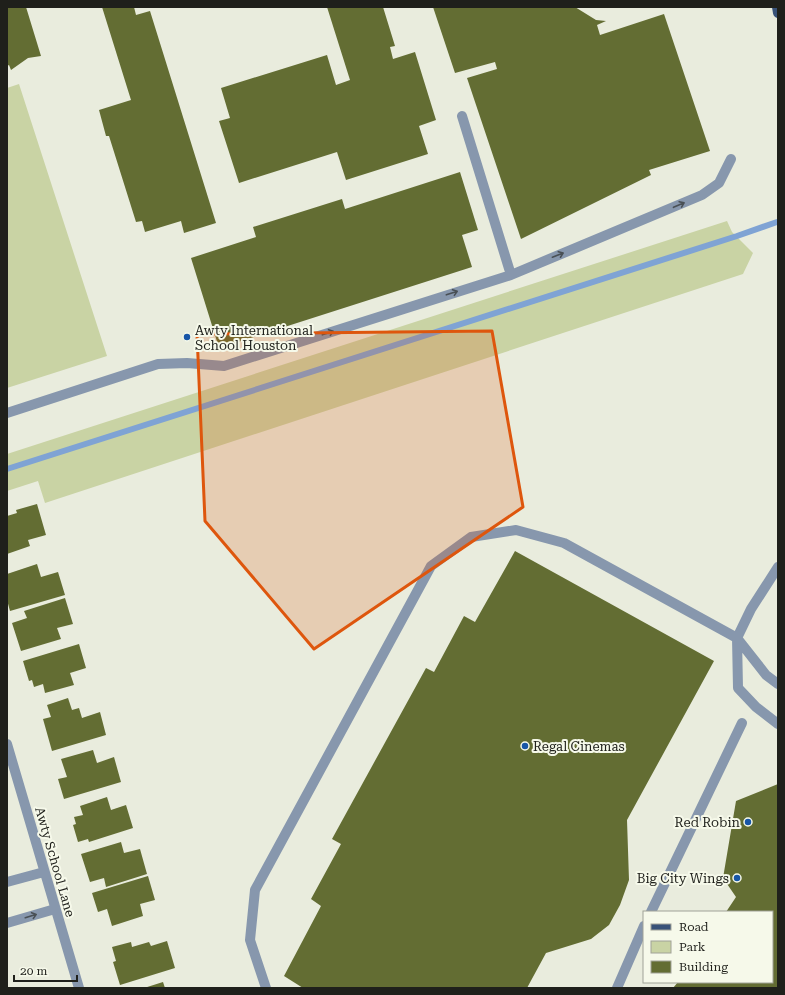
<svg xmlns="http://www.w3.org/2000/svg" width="785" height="995" font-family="'Roboto Serif',serif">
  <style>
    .green { fill: #c9d3a4 }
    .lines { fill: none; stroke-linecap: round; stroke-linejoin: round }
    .stream { stroke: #7fa3d4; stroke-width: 6 }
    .building { fill: #636d33 }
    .minor { stroke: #8797ad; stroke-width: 10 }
    .major { stroke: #385278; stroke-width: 10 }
    .oneway { stroke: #495055 }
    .marked { fill: #de560d; fill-opacity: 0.2; stroke: #de560d; stroke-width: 3; stroke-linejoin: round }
    .poi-dot { fill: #1856a7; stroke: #f6f9ea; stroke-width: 1.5 }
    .labels { text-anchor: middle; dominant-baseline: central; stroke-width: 4; stroke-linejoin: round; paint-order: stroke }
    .poi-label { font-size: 13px; fill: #1f201b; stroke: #f6f9ea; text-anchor: start }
    .street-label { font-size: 13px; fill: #1f201b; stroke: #f6f9ea }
  </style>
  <rect width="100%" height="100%" fill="#e9ecdd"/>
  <path class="green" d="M 19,84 L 107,356 L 7,388 L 7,88 Z
    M 727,221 L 732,232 L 753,253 L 743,274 L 45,503 L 38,481 L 7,491 L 7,454 Z"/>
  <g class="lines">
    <path class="stream" d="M 7,469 L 737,236 L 777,222"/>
  </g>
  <path class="building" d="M 7,7 L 26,7 L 41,56 L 28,58 L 11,70 L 9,65 L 7,66 Z
    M 102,7 L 134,7 L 136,15 L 150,11 L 216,223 L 184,233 L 181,221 L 145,232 L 142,221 L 136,222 L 109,136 L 106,136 L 99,110 L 131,100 Z
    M 327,7 L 383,7 L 395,46 L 390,47 L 393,59 L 415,52 L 436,120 L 419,126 L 428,154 L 346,180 L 337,152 L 239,183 L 219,121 L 230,118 L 221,88 L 327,55 L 336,85 L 350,80 Z
    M 433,7 L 575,7 L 596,20 L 606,21 L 597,25 L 600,35 L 664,14 L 710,151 L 649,170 L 651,175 L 521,239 L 467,78 L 497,69 L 495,62 L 455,73 Z
    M 460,172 L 478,230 L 462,235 L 472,267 L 219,348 L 191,258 L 256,237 L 253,227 L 342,199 L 345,209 Z
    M 37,504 L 46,535 L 28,540 L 30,546 L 7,554 L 7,516 L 17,513 L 16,510 Z
    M 515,551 L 714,661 L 627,820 L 629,880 L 620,905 L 609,925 L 591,939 L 546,953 L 527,988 L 303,988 L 284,976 L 321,906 L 311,899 L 341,844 L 332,839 L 426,668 L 434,672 L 464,616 L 475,622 Z
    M 37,564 L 41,577 L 58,572 L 65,595 L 10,611 L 7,600 L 7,574 Z
    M 65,598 L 73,624 L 57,628 L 61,639 L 21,651 L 12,623 L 27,618 L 24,611 Z
    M 79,644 L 86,668 L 70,673 L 74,685 L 45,693 L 43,684 L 34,687 L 32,680 L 29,681 L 23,661 Z
    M 68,698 L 72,710 L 79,708 L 82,718 L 100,712 L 106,735 L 52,751 L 43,719 L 51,717 L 47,705 Z
    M 93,750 L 97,763 L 114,757 L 121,782 L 64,799 L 58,779 L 67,777 L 61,759 Z
    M 778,784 L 778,988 L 673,988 L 678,982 L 772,982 L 772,912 L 726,912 L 736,897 L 723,878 L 736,801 Z
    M 107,797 L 111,810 L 126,805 L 133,828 L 89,842 L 88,839 L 78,842 L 73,825 L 76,824 L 74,817 L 83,815 L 80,806 Z
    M 121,842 L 124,853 L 140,849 L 147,874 L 106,887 L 104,878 L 90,882 L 81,854 Z
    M 148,876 L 155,900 L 140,904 L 143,916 L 112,926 L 107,909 L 98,912 L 92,893 Z
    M 167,941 L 175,968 L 120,985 L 113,962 L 116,961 L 112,947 L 131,942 L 132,947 L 149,942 L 151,946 Z
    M 163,982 L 165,988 L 144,988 Z"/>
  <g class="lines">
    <path class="minor" d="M 462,116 L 511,275
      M 7,413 L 158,364 L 187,363 L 224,366 L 511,275 L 702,195 L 719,183 L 731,159
      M 778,567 L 751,609 L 737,638 L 738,688 L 756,707 L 778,724
      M 7,744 L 79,988
      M 7,882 L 44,872
      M 651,912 L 742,723
      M 7,923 L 55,909
      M 266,988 L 250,940 L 255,890 L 431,566 L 471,537 L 516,530 L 564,543 L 737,638 L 766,675 L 778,684
      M 617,988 L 644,926"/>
    <path class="major" d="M 777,7 L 778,13"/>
  </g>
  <defs><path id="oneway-shaft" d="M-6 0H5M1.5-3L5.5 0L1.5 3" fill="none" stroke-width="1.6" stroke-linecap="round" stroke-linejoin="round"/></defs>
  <g class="oneway">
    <use href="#oneway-shaft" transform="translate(679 205) rotate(-23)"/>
    <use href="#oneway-shaft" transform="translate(558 255) rotate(-21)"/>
    <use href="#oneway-shaft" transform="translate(452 293) rotate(-18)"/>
    <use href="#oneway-shaft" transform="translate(328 333) rotate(-18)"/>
    <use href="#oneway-shaft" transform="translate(31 916) rotate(-17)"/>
  </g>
  <path class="marked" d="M 492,331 L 523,507 L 314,649 L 205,521 L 197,334 Z"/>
  <g class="poi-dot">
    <circle cx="187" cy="337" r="4"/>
    <circle cx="525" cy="746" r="4"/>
    <circle cx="748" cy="822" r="4"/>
    <circle cx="737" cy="878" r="4"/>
  </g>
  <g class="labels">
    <g class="poi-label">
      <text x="195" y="330">Awty International<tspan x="195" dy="15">School Houston</tspan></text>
      <text x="533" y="746">Regal Cinemas</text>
      <text x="740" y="822" text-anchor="end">Red Robin</text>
      <text x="729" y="878" text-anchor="end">Big City Wings</text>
    </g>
    <g class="street-label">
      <text transform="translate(55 862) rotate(74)">Awty School Lane</text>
    </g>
  </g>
  <rect width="785" height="995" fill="none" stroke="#1f201b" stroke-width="16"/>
  <rect x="643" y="911" width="130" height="72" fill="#f6f9ea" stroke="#a0a297"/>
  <rect x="651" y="924" width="20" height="6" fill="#385278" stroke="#a0a297"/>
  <text x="679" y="931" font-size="12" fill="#1f201b">Road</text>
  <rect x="651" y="941" width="20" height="12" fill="#c9d3a4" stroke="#a0a297"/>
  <text x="679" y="951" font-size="12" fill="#1f201b">Park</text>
  <rect x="651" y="961" width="20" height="12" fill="#636d33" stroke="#a0a297"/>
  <text x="679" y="971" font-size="12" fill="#1f201b">Building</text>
  <path d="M14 975v6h63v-6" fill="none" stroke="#1f201b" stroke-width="2"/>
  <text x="20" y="975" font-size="12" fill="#1f201b" stroke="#f6f9ea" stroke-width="3" paint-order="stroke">20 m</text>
</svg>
